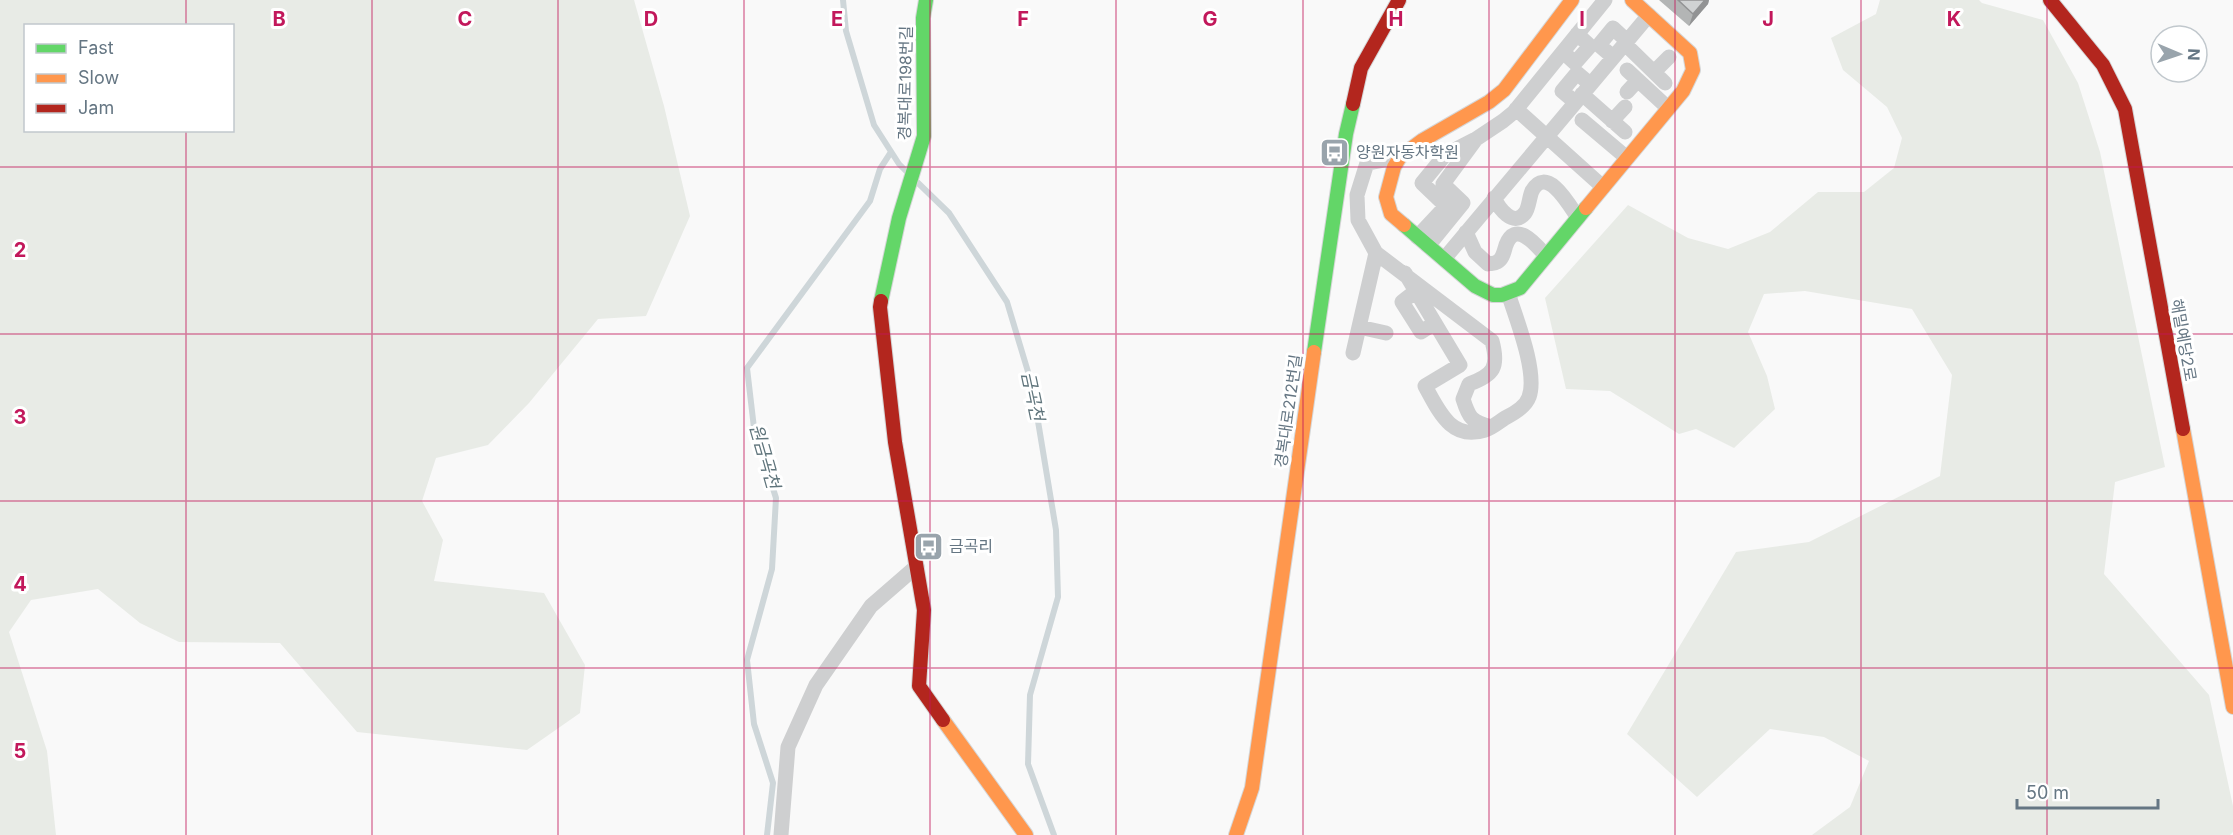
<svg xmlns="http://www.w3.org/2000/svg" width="2233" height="835" font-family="Inter,'Noto Sans KR',sans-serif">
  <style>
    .green { fill: #e8ebe6; fill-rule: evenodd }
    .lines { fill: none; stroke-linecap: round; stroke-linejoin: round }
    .stream { stroke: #ced6d9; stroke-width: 6 }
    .fast-casing { stroke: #d5d6d7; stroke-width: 16 }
    .slow-casing { stroke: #d5d6d7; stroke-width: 16 }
    .jam-casing { stroke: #d5d6d7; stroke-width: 16 }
    .street { stroke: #cecfd0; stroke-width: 15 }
    .fast { stroke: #63d668; stroke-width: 14 }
    .slow { stroke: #ff974d; stroke-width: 14 }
    .jam { stroke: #b3261e; stroke-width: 14 }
    .wall { fill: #b3b5b5 }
    .shaded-wall { fill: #929394 }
    .building { fill: #d0d2d3; stroke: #929394; stroke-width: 1.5 }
    .grid { fill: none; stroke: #c2185b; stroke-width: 1.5; stroke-opacity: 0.55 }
    .labels { text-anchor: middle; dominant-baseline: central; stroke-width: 6; stroke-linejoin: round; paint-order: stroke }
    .street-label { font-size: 16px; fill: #657683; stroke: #fff }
    .poi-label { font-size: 16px; fill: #657683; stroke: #fff; text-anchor: start }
    .water-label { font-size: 18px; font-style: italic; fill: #60757c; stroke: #fff }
    .grid-label { font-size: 20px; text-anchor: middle; font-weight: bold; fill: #c2185b; stroke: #fff; stroke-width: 6; stroke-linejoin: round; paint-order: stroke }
  </style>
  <rect width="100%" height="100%" fill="#f9f9f9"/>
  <path class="green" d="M 0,0 L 634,0 L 664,106 L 690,216 L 646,316 L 598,319 L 529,403 L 488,445 L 436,458 L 422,501 L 443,540 L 434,581 L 544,593 L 585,665 L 580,713 L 527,750 L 357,732 L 280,643 L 179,642 L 140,623 L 98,589 L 31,600 L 9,632 L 47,751 L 56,835 L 0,835 ZM 26,26 L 232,26 L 232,130 L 26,130 Z
    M 1880,0 L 1979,0 L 1982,3 L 2043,20 L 2078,83 L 2100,152 L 2165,467 L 2115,482 L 2104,574 L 2209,695 L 2233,806 L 2233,832 L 2230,835 L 1812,835 L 1850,807 L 1869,761 L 1824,737 L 1770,729 L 1697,797 L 1627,734 L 1736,552 L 1809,542 L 1940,476 L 1952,375 L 1912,309 L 1805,291 L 1764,294 L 1748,332 L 1767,376 L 1775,409 L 1734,448 L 1696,429 L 1679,434 L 1610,391 L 1566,389 L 1545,298 L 1628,205 L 1688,238 L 1728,249 L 1770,232 L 1818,192 L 1864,192 L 1894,168 L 1902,138 L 1887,107 L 1843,70 L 1831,38 L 1876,14 Z"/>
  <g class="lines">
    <path class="stream" d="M 843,0 L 846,31 L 874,125 L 899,164 L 908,173
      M 915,180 L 949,213 L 1007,302 L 1032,385 L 1056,530 L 1058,597 L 1030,695 L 1028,764 L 1054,835
      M 767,835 L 773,783 L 754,724 L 747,660 L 772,569 L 776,498 L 754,428 L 747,368 L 870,201 L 880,169 L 891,152"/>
    <defs>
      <path id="fast" d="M 1404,225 L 1475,286 L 1493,295 L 1502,295 L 1520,288 L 1586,208
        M 881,301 L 899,218 L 924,136 L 923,18 L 926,0
        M 1314,352 L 1346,134 L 1353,104"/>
      <path id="slow" d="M 1586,208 L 1683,91 L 1693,70 L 1690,53 L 1632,0
        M 1404,225 L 1391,214 L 1386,197 L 1394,167 L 1400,157 L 1423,140 L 1489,102 L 1504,90 L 1572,0
        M 2183,429 L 2233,707
        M 943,720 L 1026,835
        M 1236,835 L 1252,788 L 1314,352"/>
      <path id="jam" d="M 2050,0 L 2103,65 L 2125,109 L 2183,429
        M 1353,104 L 1361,68 L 1399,0
        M 881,301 L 880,307 L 895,442 L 924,610 L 919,686 L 943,720"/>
    </defs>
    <use href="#fast" class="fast-casing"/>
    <use href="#slow" class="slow-casing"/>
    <use href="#jam" class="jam-casing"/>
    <path class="street" d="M 1625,44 L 1665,83
      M 1563,52 L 1575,63 L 1590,46 L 1577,34
      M 1613,57 L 1599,45 L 1613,28 L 1627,41
      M 1627,70 L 1668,108
      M 1654,72 L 1669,57
      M 1627,92 L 1638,80
      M 1582,94 L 1625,132
      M 1575,102 L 1562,91 L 1577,73 L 1590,84
      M 1516,109 L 1603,187
      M 1582,120 L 1627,158
      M 1612,121 L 1625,107
      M 1400,157 L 1367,163 L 1357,195 L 1358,220 L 1376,253 L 1492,341 C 1499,367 1494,375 1469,384 L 1463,399 C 1469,418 1471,421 1491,427
      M 1494,198 C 1499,208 1513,228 1525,213 C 1529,208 1529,198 1532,191 C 1547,164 1570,206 1578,218
      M 1466,232 L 1475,252 L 1488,264 C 1491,263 1494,264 1497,262 C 1503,259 1504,251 1506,245 C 1516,219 1537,246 1546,256
      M 1417,237 L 1446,206 L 1422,183 L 1445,155 L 1474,140
      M 1428,246 L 1463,203 L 1443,184 L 1476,139 L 1503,121 L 1514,112 L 1605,0
      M 1444,259 L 1649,15
      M 1405,273 L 1460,365 L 1425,386 C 1439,411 1451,441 1485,430 C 1492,428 1499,422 1505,418 C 1513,414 1526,406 1529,397 C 1538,373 1516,318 1508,293
      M 1416,291 L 1402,302 L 1421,332 L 1435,323
      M 1359,327 L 1386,333
      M 1353,353 L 1376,253
      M 781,835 L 788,747 L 816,685 L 871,606 L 917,566"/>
    <use href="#fast" class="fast"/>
    <use href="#slow" class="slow"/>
    <use href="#jam" class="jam"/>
  </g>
  <path class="wall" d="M 1659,0 L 1709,0 L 1708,4 L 1689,26 Z"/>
  <path class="shaded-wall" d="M 1705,0 L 1709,0 L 1708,4 L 1689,26 L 1693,14 Z"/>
  <path class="building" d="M 1678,0 L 1705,0 L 1693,14 Z"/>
  <path class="grid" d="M 186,0 L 186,26M 372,0 L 372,835M 558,0 L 558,835M 744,0 L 744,835M 930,0 L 930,835M 1116,0 L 1116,835M 1303,0 L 1303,835M 1489,0 L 1489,835M 1675,0 L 1675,835M 1861,0 L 1861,835M 2047,0 L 2047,835M 186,130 L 186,835M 0,167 L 2233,167M 0,334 L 2233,334M 0,501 L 2233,501M 0,668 L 2233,668"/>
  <defs>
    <symbol id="bus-square" viewBox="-11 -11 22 22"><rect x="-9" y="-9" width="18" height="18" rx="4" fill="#99a4ac" stroke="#fff"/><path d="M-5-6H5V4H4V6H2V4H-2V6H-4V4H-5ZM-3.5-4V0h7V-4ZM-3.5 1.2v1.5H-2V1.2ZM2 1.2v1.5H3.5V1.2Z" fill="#fff"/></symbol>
  </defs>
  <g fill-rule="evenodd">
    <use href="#bus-square" x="1318" y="136" width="33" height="33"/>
    <use href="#bus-square" x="912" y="530" width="33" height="33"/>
  </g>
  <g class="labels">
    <g class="street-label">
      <text transform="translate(905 83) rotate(-89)">경복대로198번길</text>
      <text transform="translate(2184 340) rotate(80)">해밀예당2로</text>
      <text transform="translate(1288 411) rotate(-82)">경복대로212번길</text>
    </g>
    <g class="poi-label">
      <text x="1356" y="152">양원자동차학원</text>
      <text x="949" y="546">금곡리</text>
    </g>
    <g class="water-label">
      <text transform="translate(1033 396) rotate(78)">금곡천</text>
      <text transform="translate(765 456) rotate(74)">원금곡천</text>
    </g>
  </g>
  <g class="grid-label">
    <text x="279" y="26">B</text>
    <text x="465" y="26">C</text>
    <text x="651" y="26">D</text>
    <text x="837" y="26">E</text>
    <text x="1023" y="26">F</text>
    <text x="1210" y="26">G</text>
    <text x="1396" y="26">H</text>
    <text x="1582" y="26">I</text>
    <text x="1768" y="26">J</text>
    <text x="1954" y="26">K</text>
    <text x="20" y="257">2</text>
    <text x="20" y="424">3</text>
    <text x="20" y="591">4</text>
    <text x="20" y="758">5</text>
  </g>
  <rect x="24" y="24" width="210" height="108" fill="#ffffff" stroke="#c1c8cd" stroke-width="1.5"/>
  <rect x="36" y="44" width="30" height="9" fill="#63d668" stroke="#c1c8cd" stroke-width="1.5"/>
  <text x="78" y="54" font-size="18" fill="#657683">Fast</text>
  <rect x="36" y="74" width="30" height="9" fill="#ff974d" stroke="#c1c8cd" stroke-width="1.5"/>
  <text x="78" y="84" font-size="18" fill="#657683">Slow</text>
  <rect x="36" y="104" width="30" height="9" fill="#b3261e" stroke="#c1c8cd" stroke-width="1.5"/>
  <text x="78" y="114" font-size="18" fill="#657683">Jam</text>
  <g transform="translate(2179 54) rotate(92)"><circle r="28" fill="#ffffff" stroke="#c1c8cd" stroke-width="1.5"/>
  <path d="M0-4.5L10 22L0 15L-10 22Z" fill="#99a4ac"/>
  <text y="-9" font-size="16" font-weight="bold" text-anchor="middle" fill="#657683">N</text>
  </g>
  <path d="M2017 799v9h141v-9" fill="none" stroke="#657683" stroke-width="3"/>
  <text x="2026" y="799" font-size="18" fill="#657683" stroke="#ffffff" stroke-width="4.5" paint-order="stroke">50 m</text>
</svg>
